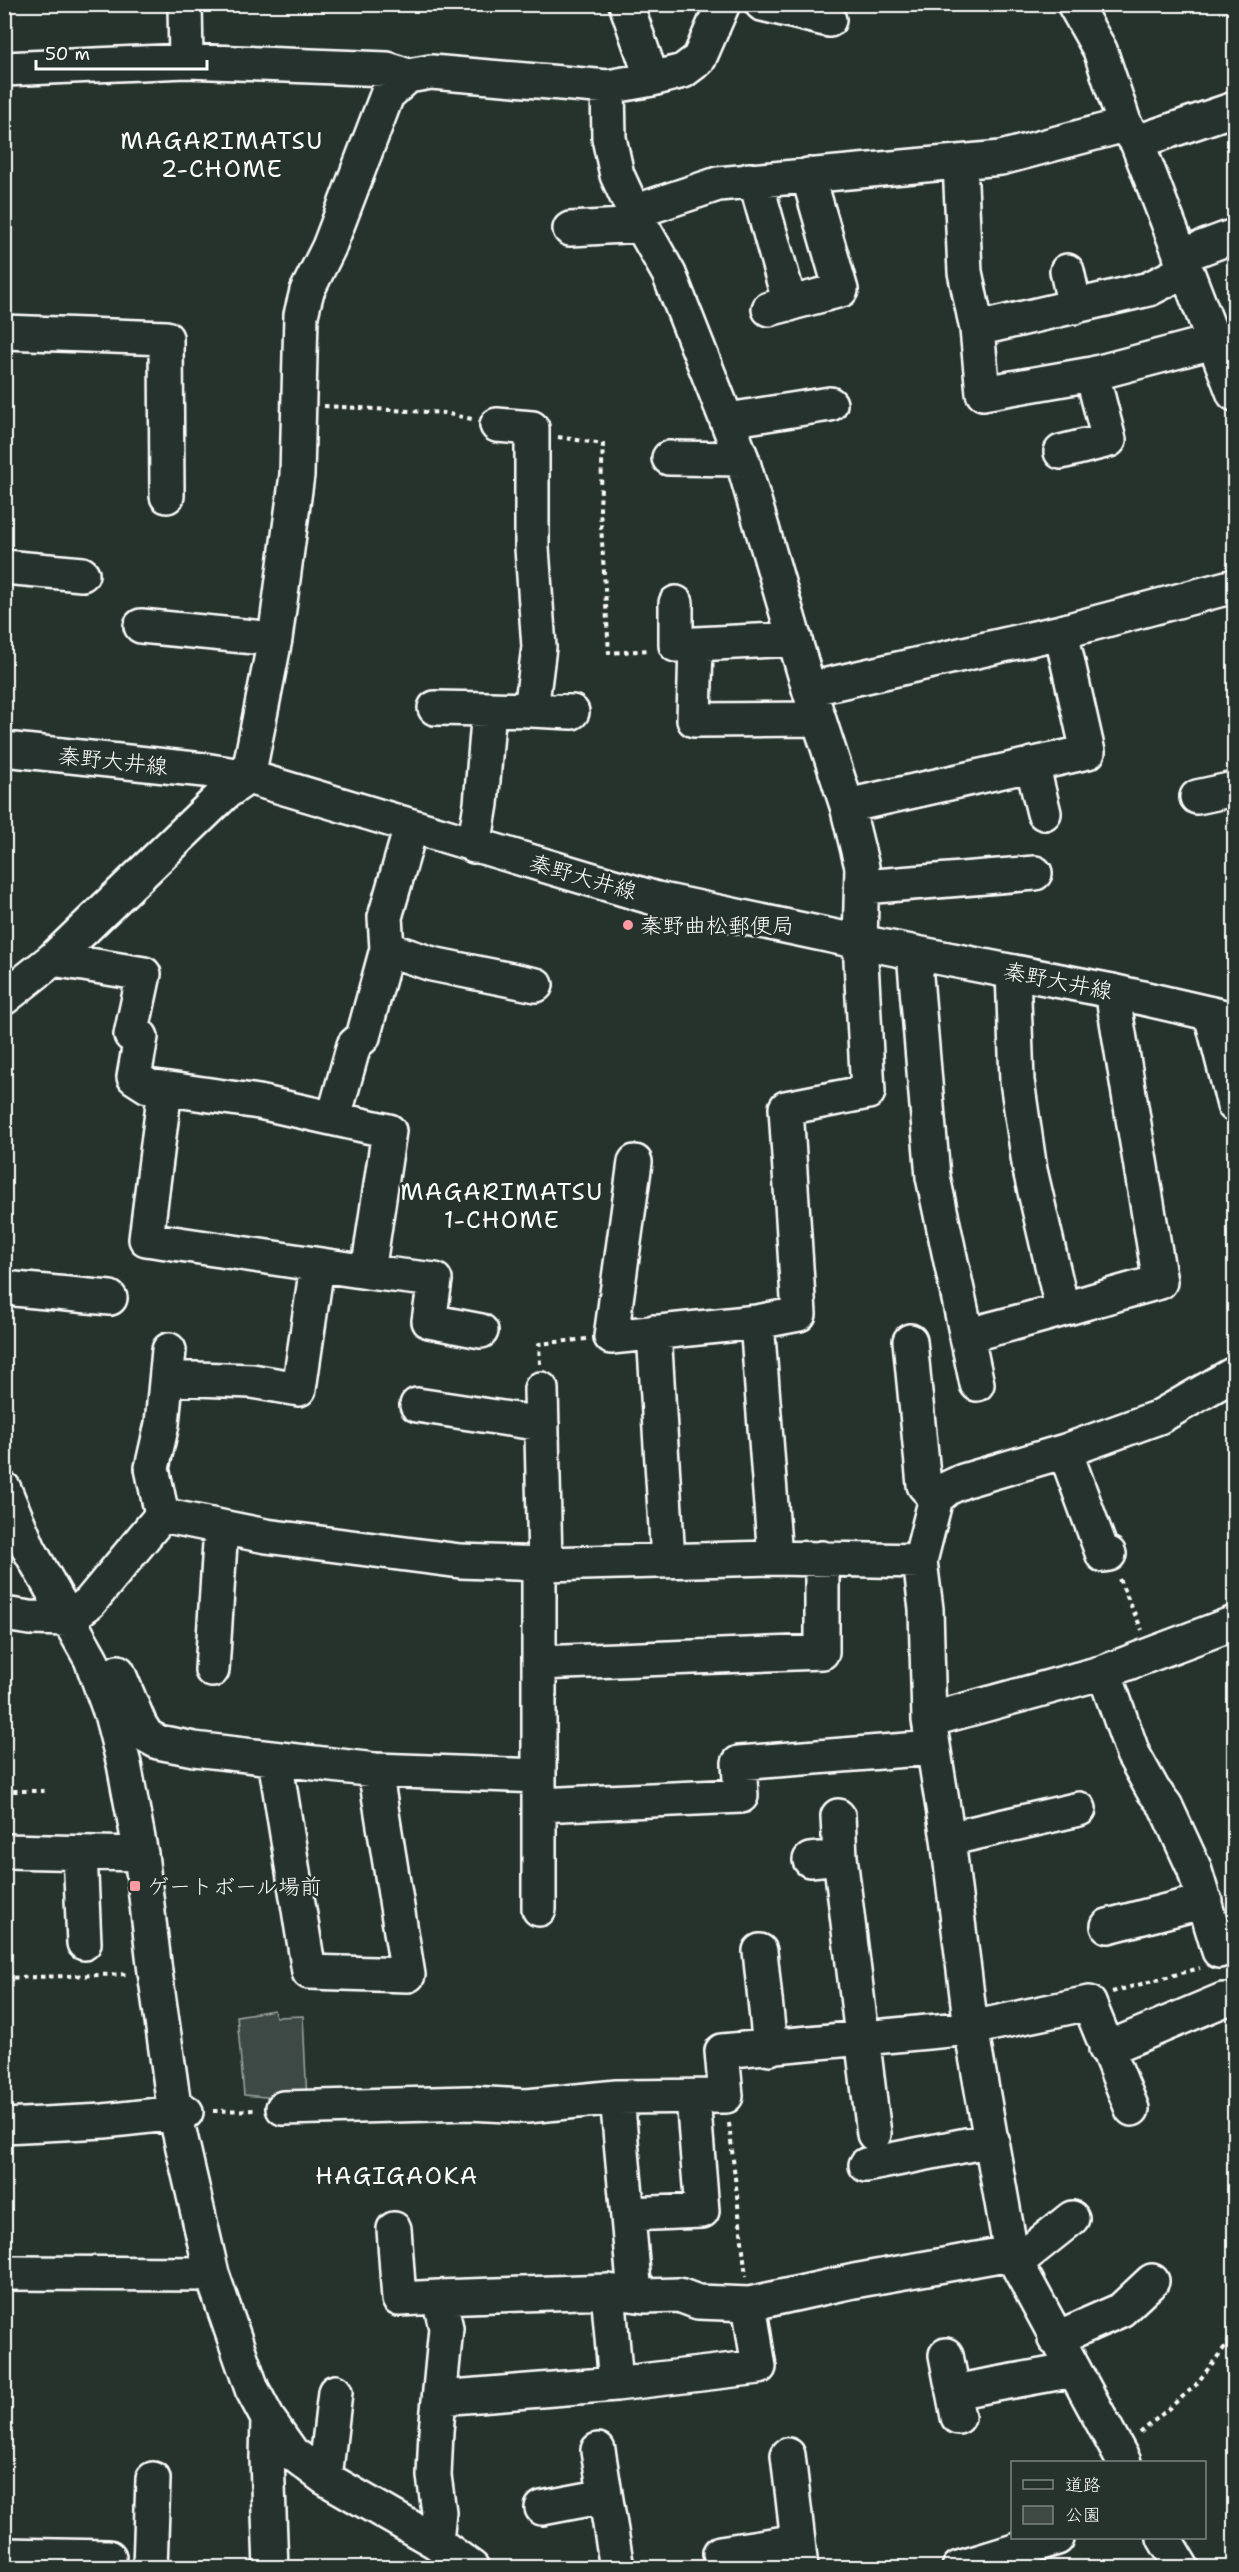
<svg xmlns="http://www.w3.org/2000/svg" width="1239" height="2572" font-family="'Shantell Sans','Klee One',sans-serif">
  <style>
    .green { fill: #3e4944; stroke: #9ea4a2; stroke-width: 1.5 }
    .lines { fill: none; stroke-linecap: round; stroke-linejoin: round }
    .minor-casing { stroke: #fff; stroke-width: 38 }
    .major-casing { stroke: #fff; stroke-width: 38 }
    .path { stroke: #fff; stroke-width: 4; stroke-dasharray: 4.5 4.5; stroke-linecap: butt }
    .minor { stroke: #26332d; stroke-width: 33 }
    .major { stroke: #26332d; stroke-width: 33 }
    .poi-dot { fill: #ff9aa2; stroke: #26332d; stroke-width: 2 }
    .labels { text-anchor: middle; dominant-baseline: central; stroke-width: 5; stroke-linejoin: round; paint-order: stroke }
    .street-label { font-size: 22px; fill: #fff; stroke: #26332d }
    .poi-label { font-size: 22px; fill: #fff; stroke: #26332d; text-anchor: start }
    .neighbourhood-label { font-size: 24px; letter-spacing: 1.5px; fill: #fff; stroke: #26332d }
  </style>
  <rect width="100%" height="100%" fill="#26332d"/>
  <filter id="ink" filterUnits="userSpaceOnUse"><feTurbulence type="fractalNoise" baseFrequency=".0167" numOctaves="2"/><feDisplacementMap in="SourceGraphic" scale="12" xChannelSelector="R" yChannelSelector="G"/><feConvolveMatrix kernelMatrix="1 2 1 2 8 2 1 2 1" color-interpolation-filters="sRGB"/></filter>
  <g filter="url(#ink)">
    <path class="green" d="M 274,2010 L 276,2017 L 303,2016 L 307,2101 L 244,2095 L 237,2016 Z"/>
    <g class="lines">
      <defs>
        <path id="minor" d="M 185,4 L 186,61
          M 626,4 L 652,79
          M 762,4 L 829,20
          M 1074,4 L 1100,50 L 1125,125 L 1137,142 L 1234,394
          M 4,69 L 186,61 L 387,69 L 408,76 L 431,72 L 608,87 L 652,79 L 683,71 L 699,59 L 723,4
          M 608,87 L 609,138 L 617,175 L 634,212 L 669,274 L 742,459 L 809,689 L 847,806 L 862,867 L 860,942 L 868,1092 L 786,1108 L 799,1314 L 757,1322 L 611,1337 L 635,1162
          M 1137,142 L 1234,109
          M 960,163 L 965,272 L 977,329 L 1149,289 L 1186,270
          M 749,180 L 758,190 L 790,304
          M 634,212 L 718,184 L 1001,158 L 1125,125
          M 570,229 L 642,225
          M 1180,256 L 1234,236
          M 1067,271 L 1075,307
          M 769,309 L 841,290 L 808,175
          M 977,329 L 983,393 L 1092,374 L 1213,342
          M 4,332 L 166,338 L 167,496
          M 728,420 L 830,404
          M 1061,452 L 1109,440 L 1092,374
          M 669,458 L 742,459
          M 4,567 L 82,574
          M 676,603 L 676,645 L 696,644
          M 141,626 L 275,639
          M 795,639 L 696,644 L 694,720 L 819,719
          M 809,689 L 1061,632 L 1234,586
          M 435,708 L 489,709
          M 531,710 L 572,712
          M 1032,764 L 1044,813
          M 1197,797 L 1234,789
          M 847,806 L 1088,752 L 1061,632
          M 474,846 L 481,804 L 489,709 L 531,710 L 539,647 L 532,548 L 532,428 L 497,425
          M 863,887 L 1035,873
          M 387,949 L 432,964 L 536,985
          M 914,953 L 933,1177 L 977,1384
          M 53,959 L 144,974 L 131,1035 L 141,1037 L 134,1077 L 148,1086 L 259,1102 L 389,1131 L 368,1272 L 146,1239 L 165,1089
          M 1013,972 L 1017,1081 L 1030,1170 L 1062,1308
          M 4,998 L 53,959 L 225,793 L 248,777 L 275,639 L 297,475 L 301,315 L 307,291 L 329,247 L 387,95 L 408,76
          M 1211,1014 L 1234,1105
          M 334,1117 L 354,1045 L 363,1037 L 387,949 L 385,917 L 411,827
          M 368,1272 L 435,1280 L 429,1321 L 481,1331
          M 4,1288 L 110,1298
          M 757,1322 L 775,1558
          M 654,1332 L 668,1560
          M 967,1335 C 1032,1320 1095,1299 1160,1282 L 1112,991
          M 910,1341 L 924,1485 L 936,1498
          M 167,1378 L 252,1381 L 299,1389 L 317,1266
          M 541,1389 L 545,1564
          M 417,1405 L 542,1424
          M 1065,1451 L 1103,1555 L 1109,1554
          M 4,1489 L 29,1549 L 91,1659 L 111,1714 L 124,1764 L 141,1854 L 155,1972 L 175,2113 L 212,2274 L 252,2389 L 268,2419 L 292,2453 L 325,2478 L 436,2542 L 472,2568
          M 162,1515 L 266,1536 L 460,1561 L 545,1564 L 775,1558 L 920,1561
          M 162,1515 L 152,1468 L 162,1424 L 169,1350
          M 539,1564 L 539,1909
          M 4,1614 L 30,1618 L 68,1619 L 90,1602 L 162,1515
          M 539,1663 L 822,1652 L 822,1558
          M 212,1670 L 221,1527
          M 118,1672 L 140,1725 L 147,1736 L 158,1742 L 194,1749 L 375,1770 L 539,1776
          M 1104,1672 L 1133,1754 L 1153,1790 L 1165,1805 L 1194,1868 L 1219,1951
          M 929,1720 L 1104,1672 L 1234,1623
          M 275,1759 L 309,1972 L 408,1975 L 375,1770
          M 539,1805 L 741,1796 L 739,1763 L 933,1748
          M 838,1816 L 840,1857 L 874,2134
          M 948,1839 L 1079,1809
          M 4,1851 L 141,1854
          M 80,1853 L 84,1943
          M 810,1860 L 840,1857
          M 1108,1926 L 1205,1901
          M 760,1951 L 770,2048
          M 1106,2049 L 1223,2000
          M 617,2097 L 635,2294
          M 283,2108 L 469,2103 L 527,2106 L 617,2097 L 726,2096 L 722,2051 L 971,2028 L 1089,2003 L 1132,2109
          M 4,2126 L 104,2121 L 186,2112
          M 866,2165 L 992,2140
          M 628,2214 L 702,2211 L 693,2097
          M 394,2229 L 399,2299 L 439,2297
          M 1017,2262 L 1072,2218
          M 4,2273 L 212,2274
          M 608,2291 L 616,2384
          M 1055,2339 L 1121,2310 L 1152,2281
          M 946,2355 L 958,2417
          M 953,2392 L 1074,2370
          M 440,2398 L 616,2384 L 759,2367 L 749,2304
          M 268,2419 L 267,2458 L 271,2568
          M 598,2450 L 617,2568
          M 788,2455 L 801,2568
          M 1124,2462 L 1011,2253 L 971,2028 L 948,1839 L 929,1720 L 926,1609 L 920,1561 L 936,1498 L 948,1488 L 963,1481 L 1065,1451 L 1159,1417 L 1234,1374
          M 325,2478 L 335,2392
          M 542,2508 L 605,2496
          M 1164,2538 L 1182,2568
          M 436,2542 L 439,2512 L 434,2476 L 436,2431 L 446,2328 L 439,2297 L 608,2291 L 645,2296 L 679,2295 L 698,2302 L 749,2304 L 854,2281 L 1011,2253
          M 720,2553 L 798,2541
          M 4,2555 L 109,2557
          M 150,2568 L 153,2479
          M 959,2568 L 1057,2538"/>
        <path id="major" d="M 4,749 L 204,770 L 248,777 L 657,899 L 860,942 L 1112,991 L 1234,1019"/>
      </defs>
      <use href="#minor" class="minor-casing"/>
      <use href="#major" class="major-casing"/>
      <path class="path" d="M 324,406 L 444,413 L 472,419
        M 558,437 L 603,444 L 600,509 L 609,653 L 650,650
        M 540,1364 L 539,1344 L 586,1339
        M 1119,1579 L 1142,1630
        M 4,1791 L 49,1791
        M 4,1978 L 130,1974
        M 1112,1992 L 1200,1968
        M 213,2111 L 257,2110
        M 729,2123 L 746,2277
        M 1140,2433 L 1195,2386 L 1234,2335"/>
      <use href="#minor" class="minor"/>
      <use href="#major" class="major"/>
    </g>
  </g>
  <g class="poi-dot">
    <circle cx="628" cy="925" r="6"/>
    <rect x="129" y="1880" width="12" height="12" rx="3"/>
  </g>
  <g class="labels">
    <g class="street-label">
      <text transform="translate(113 761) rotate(6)">秦野大井線</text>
      <text transform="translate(583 877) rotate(16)">秦野大井線</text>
      <text transform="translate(1058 981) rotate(11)">秦野大井線</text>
    </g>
    <g class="poi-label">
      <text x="640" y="925">秦野曲松郵便局</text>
      <text x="147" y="1886">ゲートボール場前</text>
    </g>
    <g class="neighbourhood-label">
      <text x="222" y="141">MAGARIMATSU<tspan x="222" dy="28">2-CHOME</tspan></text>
      <text x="502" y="1192">MAGARIMATSU<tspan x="502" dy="28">1-CHOME</tspan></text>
      <text x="397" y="2176">HAGIGAOKA</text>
    </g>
  </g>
  <rect width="1239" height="2572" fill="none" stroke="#26332d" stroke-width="24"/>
  <rect x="12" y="12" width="1215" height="2548" fill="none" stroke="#fff" stroke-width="2" filter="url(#ink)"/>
  <rect x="1011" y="2461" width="195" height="78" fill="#26332d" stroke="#7d8581" stroke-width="1.5"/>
  <rect x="1023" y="2480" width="30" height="9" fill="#26332d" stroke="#7d8581" stroke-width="1.5"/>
  <text x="1065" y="2491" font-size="18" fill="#ffffff">道路</text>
  <rect x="1023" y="2506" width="30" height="18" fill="#3e4944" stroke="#7d8581" stroke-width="1.5"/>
  <text x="1065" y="2521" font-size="18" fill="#ffffff">公園</text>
  <path d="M36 60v9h171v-9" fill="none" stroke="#ffffff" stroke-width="3"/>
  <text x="45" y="60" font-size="18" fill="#ffffff" stroke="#26332d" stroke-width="4.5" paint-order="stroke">50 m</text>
</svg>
